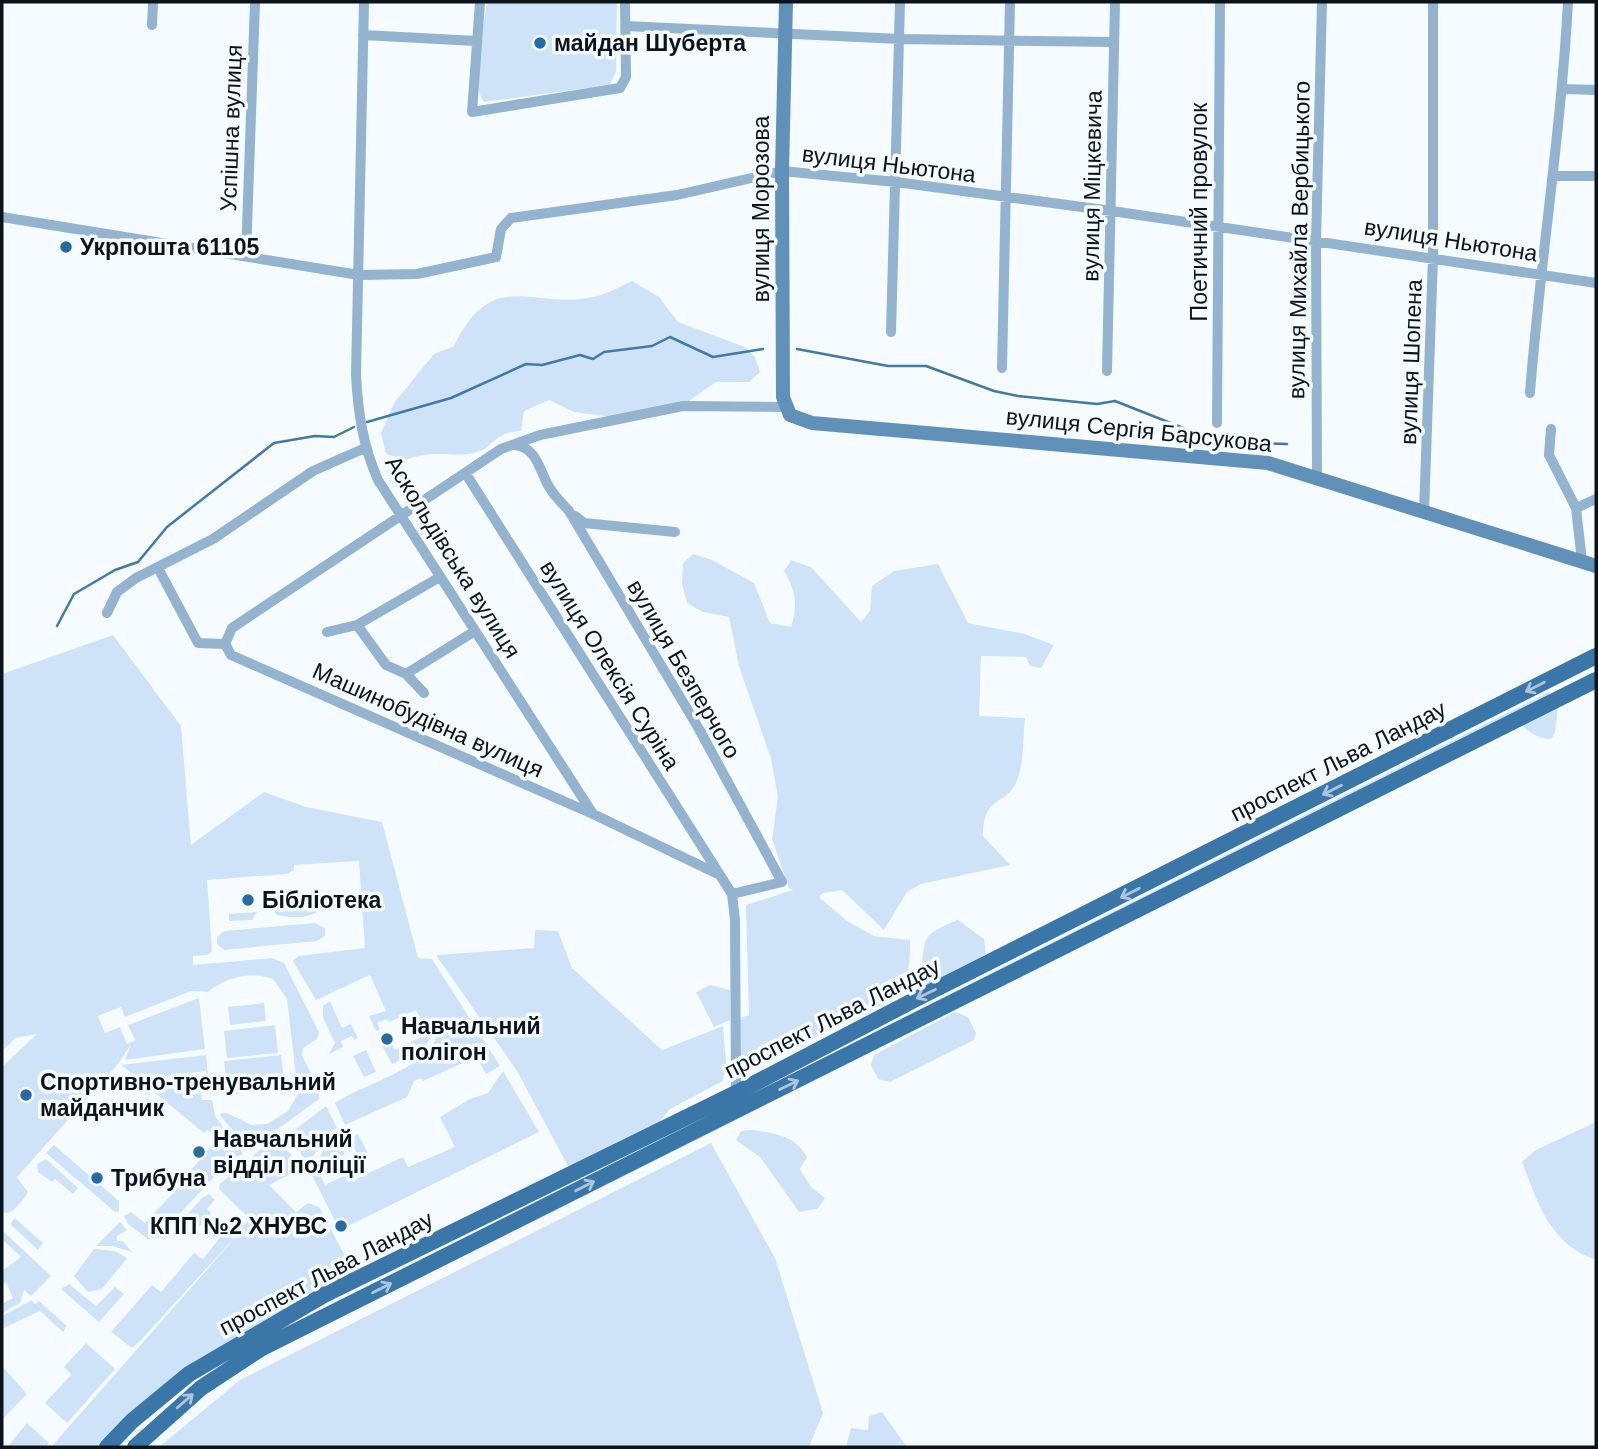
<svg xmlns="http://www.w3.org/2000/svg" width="1598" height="1449" font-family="Helvetica,sans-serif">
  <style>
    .green { fill: #cee3f7 }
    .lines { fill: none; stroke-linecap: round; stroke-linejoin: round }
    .stream { stroke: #4379a6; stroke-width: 2.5 }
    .minor { stroke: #94b3cf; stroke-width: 10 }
    .secondary { stroke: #6190b9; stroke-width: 14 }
    .primary { stroke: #3a76a8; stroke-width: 16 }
    .oneway { stroke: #abc6dc }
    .poi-dot { fill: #286ba0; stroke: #f6fbff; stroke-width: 2.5 }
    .labels { text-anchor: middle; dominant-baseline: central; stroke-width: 7; stroke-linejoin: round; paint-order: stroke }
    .poi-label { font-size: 23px; font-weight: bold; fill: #0c141b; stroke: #f6fbff; text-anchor: start }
    .street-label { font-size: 23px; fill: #0c141b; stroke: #f6fbff }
  </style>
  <rect width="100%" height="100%" fill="#f6fbff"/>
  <path class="green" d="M 487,2 L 617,2 L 616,72 L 609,85 L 484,102 C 469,84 484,25 487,2 Z
    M 632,281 L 659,297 L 678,322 L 745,347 L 755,357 L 760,372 L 749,382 L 716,382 L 686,403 L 612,417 L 574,412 L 549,400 L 524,411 L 521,431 C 491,433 497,446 477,452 C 456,459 435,448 406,460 L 386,454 L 381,433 L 394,403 L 434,354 L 454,346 C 494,264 533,312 597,296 C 609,293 621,286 632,281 Z
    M 693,554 L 712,560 L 754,583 L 770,623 L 791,627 C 798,606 796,591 784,571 L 791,560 L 811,567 L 861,622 L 870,611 L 872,586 L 894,571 L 938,564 L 968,623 L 1025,634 L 1054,645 L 1041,668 L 1030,666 L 1026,657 L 981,656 L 979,716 L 1025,718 C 1023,736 1024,761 1018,778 C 1008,807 983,793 983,836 L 1010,865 L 921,884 L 907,892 L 884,930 L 842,890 L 823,893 L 819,897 L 847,921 L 874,936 L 910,940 C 910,964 910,984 891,1001 L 746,1070 L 736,1066 L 736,1019 L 749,1015 L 746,905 L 793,890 L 789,888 L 772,839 L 778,797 L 771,759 L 739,666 L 729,617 L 703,612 L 687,603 L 682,584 L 683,563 Z
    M 113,635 L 181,726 L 191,845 L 264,792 L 306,807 L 382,822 L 418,958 L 432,959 L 500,1066 L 486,1074 L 476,1057 L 423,1081 L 421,1078 L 414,1081 L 407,1097 L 345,1125 L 335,1103 C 361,1085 425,1069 436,1038 L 433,1033 L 423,1050 L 392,1064 L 381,1044 L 390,1040 L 395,1050 L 427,1034 L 416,1010 L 389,1022 L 387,1019 L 377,1023 L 380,1029 L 376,1031 L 369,1016 L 386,1011 L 370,975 L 316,1000 L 293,961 L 298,956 L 365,948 L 359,861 L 294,865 L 294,870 L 287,874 L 207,880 L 212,951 L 208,955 L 193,956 L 193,965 L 272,958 L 284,963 L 319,1032 L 317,1039 L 303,1048 L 302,1055 L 319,1090 L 319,1099 L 249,1150 L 219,1114 L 227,1113 L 252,1125 L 267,1124 L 288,1111 L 298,1094 L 287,999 L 273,979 C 251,971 226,977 208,992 L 191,991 L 125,1017 L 121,1007 L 98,1016 L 105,1033 L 120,1027 L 127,1044 L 135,1040 L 128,1025 L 199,998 L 205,1049 L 125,1060 L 131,1044 L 119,1063 L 17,1177 L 28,1192 C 23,1201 13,1215 2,1213 L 2,1067 L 37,1034 L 16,1038 L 2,1051 L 2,674 Z
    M 1549,692 L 1551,695 L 876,1035 L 874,1032 Z
    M 1558,707 L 1555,733 L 1551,739 C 1540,739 1527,733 1521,723 Z
    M 321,909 C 312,919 290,918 277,915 L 274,912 Z
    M 257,912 L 252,920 L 229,921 L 229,914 Z
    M 958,920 L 984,939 L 986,954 L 950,977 L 927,985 C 920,978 921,946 928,937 C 934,929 950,923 958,920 Z
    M 315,923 L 325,928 L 325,936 L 317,941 L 224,950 L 217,944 L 217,937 L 224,931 Z
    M 535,930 L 558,931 L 572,968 L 662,1050 L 723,1026 L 726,1063 L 723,1081 L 670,1109 L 659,1123 L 569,1168 L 517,1071 L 436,955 L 534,948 Z
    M 710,985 L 730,990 L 730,1020 L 714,1027 L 696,992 Z
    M 330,1001 L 342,1028 L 351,1024 L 358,1038 L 354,1040 L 352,1036 L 341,1041 L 343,1047 L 329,1054 L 335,1043 L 323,1018 L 323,1006 Z
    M 264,1003 L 266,1021 L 230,1025 L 228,1007 Z
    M 955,1012 L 968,1017 L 976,1033 L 974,1040 L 890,1082 L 878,1079 L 871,1065 L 874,1055 Z
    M 275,1025 L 278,1053 L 227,1058 L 224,1031 Z
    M 366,1050 L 376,1072 L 364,1077 L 353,1056 Z
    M 206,1055 L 210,1093 L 206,1071 L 165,1076 L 166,1085 L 170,1089 L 187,1087 L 189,1095 L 201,1093 L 202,1100 L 212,1100 L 215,1116 L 243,1154 L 230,1160 L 158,1237 L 148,1239 L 128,1224 L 124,1216 L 131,1212 L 145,1223 L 190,1175 L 189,1172 L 214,1144 L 212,1141 L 215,1137 L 207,1130 L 204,1133 L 121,1065 Z
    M 281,1055 L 285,1088 L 228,1095 L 224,1061 Z
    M 503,1071 L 539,1132 L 346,1227 L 343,1222 L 337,1225 L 311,1173 L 325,1147 L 339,1142 L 345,1154 L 317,1168 L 325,1185 L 352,1172 L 356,1179 L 403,1157 L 408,1167 L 455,1147 L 440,1117 L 470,1099 L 488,1093 Z
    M 326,1106 L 337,1128 L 326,1136 L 307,1166 L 291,1133 Z
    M 1596,1122 L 1596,1260 C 1550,1244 1538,1204 1522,1162 L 1536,1150 Z
    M 751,1130 C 775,1133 795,1135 807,1157 L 800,1169 L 811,1187 L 825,1198 L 817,1209 L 799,1212 L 760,1157 L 736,1140 L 741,1131 Z
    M 358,1134 L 369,1155 L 359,1159 L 350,1138 Z
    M 711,1143 L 775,1258 L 823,1413 L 809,1447 L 159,1447 L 240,1380 Z
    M 279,1144 L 291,1154 L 299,1170 L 269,1185 L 296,1212 L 308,1203 L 319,1207 L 350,1265 L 349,1278 L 219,1351 L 208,1353 L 181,1370 L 179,1379 L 105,1447 L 51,1447 L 240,1232 L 140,1341 L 132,1348 L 111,1332 L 152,1285 L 161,1292 L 194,1253 L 203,1259 L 234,1220 L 241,1228 L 250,1219 L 219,1189 L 220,1184 L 262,1148 Z
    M 54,1145 L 119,1201 L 119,1211 L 115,1212 L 46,1153 Z
    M 46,1159 L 78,1188 L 73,1194 L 55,1179 L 52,1182 L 38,1172 L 37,1164 Z
    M 209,1194 L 215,1200 L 207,1209 L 211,1213 L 191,1236 L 178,1225 L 202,1198 Z
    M 15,1218 L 43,1243 L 38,1250 L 10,1224 Z
    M 120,1222 L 127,1230 L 117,1236 L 117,1241 L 122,1241 L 132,1252 L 112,1246 L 96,1246 Z
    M 2,1230 L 51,1276 L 31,1296 L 24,1290 L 20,1303 L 2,1313 L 2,1304 L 13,1298 L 6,1282 L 2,1284 L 2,1271 L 21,1257 L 2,1239 Z
    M 94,1249 L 115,1251 L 127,1258 L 102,1289 L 88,1292 L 74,1276 Z
    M 69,1284 L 96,1306 L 115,1287 L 124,1294 L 99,1322 L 61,1289 Z
    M 32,1300 L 35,1304 L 39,1301 L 67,1326 L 63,1332 L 40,1311 L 2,1329 L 2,1316 Z
    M 86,1343 L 115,1369 L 67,1423 L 45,1403 L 71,1375 L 64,1367 Z
    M 2,1366 L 27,1394 L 2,1420 Z
    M 882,1412 L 907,1447 L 846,1447 L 851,1428 L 868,1430 L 869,1416 Z
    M 27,1423 L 49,1443 L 46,1447 L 8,1446 Z"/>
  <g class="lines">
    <path class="stream" d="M 797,349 L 888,366 L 926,366 L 994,391 L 1018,396 L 1097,404 L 1115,401 L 1206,437 L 1236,436 L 1259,443 L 1287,444
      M 367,422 L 451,398 L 526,364 L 542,365 L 580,355 L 593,359 L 604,352 L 652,346 L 670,337 L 713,357 L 763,349
      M 57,626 L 74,594 L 115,570 L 138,562 L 167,527 L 274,443 L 315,436 L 334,437 L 354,427"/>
    <path class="minor" d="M 364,2 L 356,375 C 358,413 363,446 378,480 L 593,814
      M 480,2 L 472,112 L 620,88 L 626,77 L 625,2
      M 152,25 L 153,2
      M 626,26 L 900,39 L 1114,42
      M 363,35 L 476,41
      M 1563,89 L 1596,90
      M 1554,176 L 1596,176
      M 2,217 L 359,275 L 417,274 L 496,257 L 501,229 L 511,218 L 677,195 L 782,171 L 896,182 L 1112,211 L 1596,283
      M 246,256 L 255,2
      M 891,332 L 900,2
      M 1002,368 L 1010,2
      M 1107,371 L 1115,2
      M 1530,393 C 1540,262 1561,133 1568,2
      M 1217,423 L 1220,2
      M 1551,429 L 1549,455 L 1576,508 L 1582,561
      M 515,445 C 537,448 539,469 548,485 C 553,495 562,503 569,511 L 699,729 L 782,882 L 732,894
      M 466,474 L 732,894 L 735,920 L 736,1093
      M 1317,479 L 1316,240 L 1322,2
      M 1576,508 L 1596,499
      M 1424,513 L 1433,257 L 1433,2
      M 575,516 L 584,523 L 675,532
      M 158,568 L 198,643 L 225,644
      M 107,613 L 117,592 L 136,578 L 213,539 L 313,471 L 365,448
      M 357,625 L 440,577
      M 327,632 L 357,625 L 386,665 L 406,674 L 424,693
      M 225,644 L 232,628 L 501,449 L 540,435 L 683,406 L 785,407
      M 225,644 L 231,655 L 593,814 L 720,875
      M 406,674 L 475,631"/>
    <path class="secondary" d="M 786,2 L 782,171 L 783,397 L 790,415 L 812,423 L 1268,463 L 1596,566"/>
    <path class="primary" d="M 107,1447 L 132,1421 L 189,1374 L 324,1295 L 736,1093 L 916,999 L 1596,656
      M 135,1447 L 201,1388 L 262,1348 L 1596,680"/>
  </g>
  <defs><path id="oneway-shaft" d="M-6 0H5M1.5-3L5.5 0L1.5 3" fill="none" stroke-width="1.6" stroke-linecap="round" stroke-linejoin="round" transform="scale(1.75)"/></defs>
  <g class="oneway">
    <use href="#oneway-shaft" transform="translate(1535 687) rotate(153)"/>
    <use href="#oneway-shaft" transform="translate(1332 790) rotate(153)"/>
    <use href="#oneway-shaft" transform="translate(1130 893) rotate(153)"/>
    <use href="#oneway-shaft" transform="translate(926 994) rotate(154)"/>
    <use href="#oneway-shaft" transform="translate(789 1085) rotate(-26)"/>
    <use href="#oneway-shaft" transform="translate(585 1186) rotate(-27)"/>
    <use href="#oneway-shaft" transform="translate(382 1288) rotate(-27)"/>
    <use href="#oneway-shaft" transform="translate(185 1401) rotate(-41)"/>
  </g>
  <g class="poi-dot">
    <circle cx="540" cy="43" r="7"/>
    <circle cx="66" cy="247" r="7"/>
    <circle cx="248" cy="900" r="7"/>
    <circle cx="387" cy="1039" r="7"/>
    <circle cx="26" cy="1095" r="7"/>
    <circle cx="199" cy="1152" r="7"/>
    <circle cx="97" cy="1178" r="7"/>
    <circle cx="341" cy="1226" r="7"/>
  </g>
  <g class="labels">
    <g class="poi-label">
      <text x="554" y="43">майдан Шуберта</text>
      <text x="80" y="247">Укрпошта 61105</text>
      <text x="262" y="900">Бібліотека</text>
      <text x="401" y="1026">Навчальний<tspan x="401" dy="26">полігон</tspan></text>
      <text x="40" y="1082">Спортивно-тренувальний<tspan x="40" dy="26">майданчик</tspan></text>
      <text x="213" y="1139">Навчальний<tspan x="213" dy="26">відділ поліції</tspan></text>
      <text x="111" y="1178">Трибуна</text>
      <text x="327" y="1226" text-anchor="end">КПП №2 ХНУВС</text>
    </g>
    <g class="street-label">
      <text transform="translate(231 128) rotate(-88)">Успішна вулиця</text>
      <text transform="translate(889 164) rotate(7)">вулиця Ньютона</text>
      <text transform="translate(1092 186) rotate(-89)">вулиця Міцкевича</text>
      <text transform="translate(761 209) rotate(-90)">вулиця Морозова</text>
      <text transform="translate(1199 212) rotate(-90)">Поетичний провулок</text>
      <text transform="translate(1299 240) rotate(-89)">вулиця Михайла Вербицького</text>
      <text transform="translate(1451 240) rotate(9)">вулиця Ньютона</text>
      <text transform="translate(1411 362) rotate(-88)">вулиця Шопена</text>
      <text transform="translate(1139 430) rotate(6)">вулиця Сергія Барсукова</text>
      <text transform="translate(453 557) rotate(58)">Аскольдівська вулиця</text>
      <text transform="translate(610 665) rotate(58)">вулиця Олексія Суріна</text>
      <text transform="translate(684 669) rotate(60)">вулиця Безперчого</text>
      <text transform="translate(428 720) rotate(24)">Машинобудівна вулиця</text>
      <text transform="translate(1338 761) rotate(-27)">проспект Льва Ландау</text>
      <text transform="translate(832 1018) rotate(-27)">проспект Льва Ландау</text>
      <text transform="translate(326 1273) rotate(-28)">проспект Льва Ландау</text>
    </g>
  </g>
  <rect width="1598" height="1449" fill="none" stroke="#0c141b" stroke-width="7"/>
</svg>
